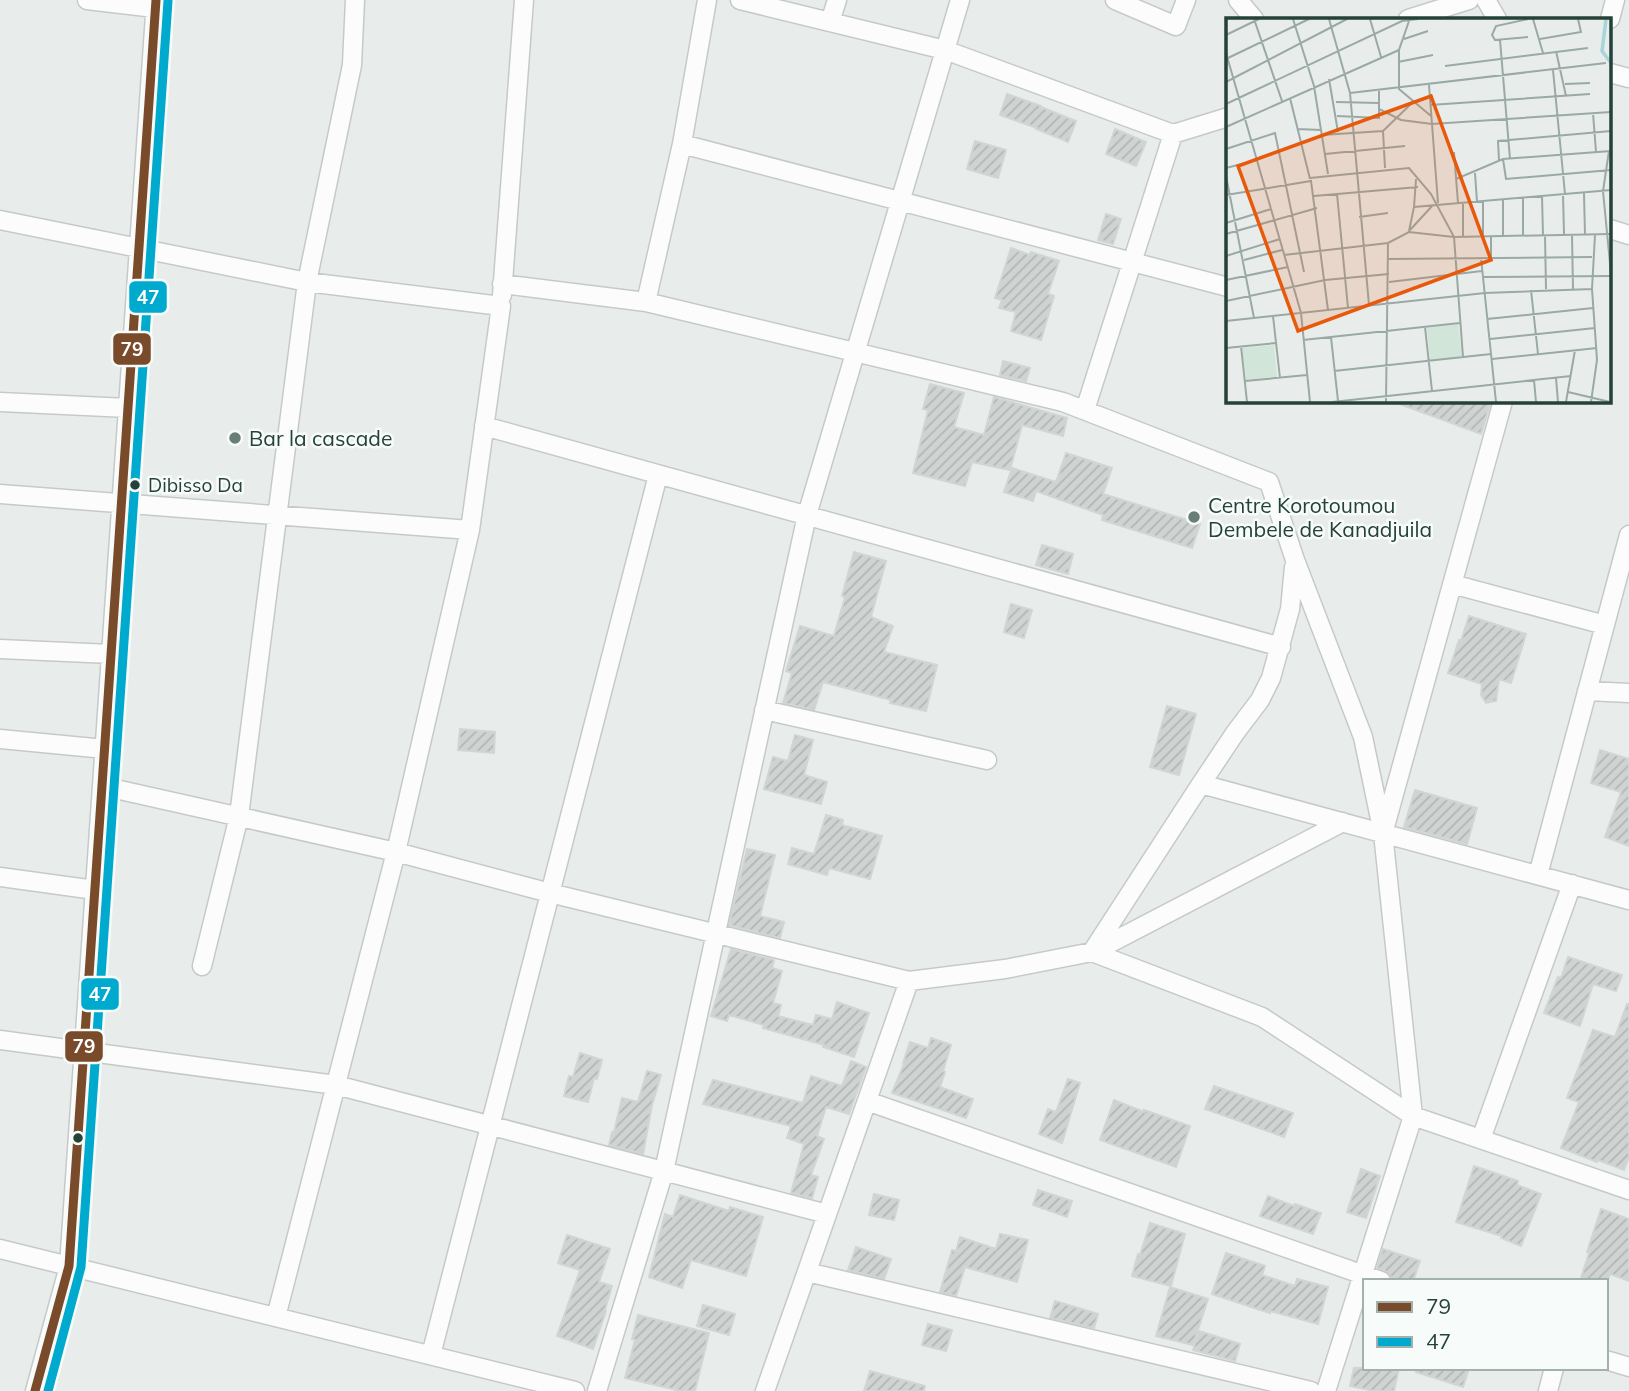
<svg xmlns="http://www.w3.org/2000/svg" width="1629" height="1391" font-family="Mulish,sans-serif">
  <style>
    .building { fill: url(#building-hatch); stroke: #d1d6d4; stroke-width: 2 }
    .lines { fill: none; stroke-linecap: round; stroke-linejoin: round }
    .street-casing { stroke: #c5cac8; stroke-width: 21 }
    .street { stroke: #fcfcfc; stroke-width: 18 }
    .bus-1-casing { stroke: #f7fbf9; stroke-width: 14 }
    .bus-2-casing { stroke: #f7fbf9; stroke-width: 14 }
    .bus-1 { stroke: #7a4b2a; stroke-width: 9 }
    .bus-2 { stroke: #00a9ce; stroke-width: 9 }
    .poi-dot { fill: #697e78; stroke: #f7fbf9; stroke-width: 2.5 }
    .bus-dot { fill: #24423a; stroke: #f7fbf9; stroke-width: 2.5 }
    .labels { text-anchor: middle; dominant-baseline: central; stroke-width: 5; stroke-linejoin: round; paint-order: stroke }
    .bus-label { font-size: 19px; fill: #24423a; stroke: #f7fbf9; text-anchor: start }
    .poi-label { font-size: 21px; fill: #24423a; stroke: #f7fbf9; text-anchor: start }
    .inset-river { fill: none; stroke: #a9d4db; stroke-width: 3.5 }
    .inset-road { fill: none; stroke: #9aa9a4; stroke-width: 2 }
    .view { fill: #e8590c; fill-opacity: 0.15; stroke: #e8590c; stroke-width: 3.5 }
    .inset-edge { fill: none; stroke: #24423a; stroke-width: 3.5 }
    .line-badge { stroke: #f7fbf9; stroke-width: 2.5 }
    .badge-label { font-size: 19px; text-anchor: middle; font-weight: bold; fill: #fff }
  </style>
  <defs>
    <pattern id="building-hatch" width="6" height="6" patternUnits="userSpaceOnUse" patternTransform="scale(1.75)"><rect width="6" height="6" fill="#cfd4d2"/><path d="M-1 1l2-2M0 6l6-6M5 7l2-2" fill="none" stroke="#b2b7b5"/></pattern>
  </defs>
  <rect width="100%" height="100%" fill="#e8edeb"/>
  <path class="building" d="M 1007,94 L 1041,106 L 1041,107 L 1076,121 L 1068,142 L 1036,129 L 1037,128 L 1000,115 Z
    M 1115,129 L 1146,142 L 1136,166 L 1106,154 Z
    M 975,141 L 1006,150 L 998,178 L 967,169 Z
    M 1106,214 L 1121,219 L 1113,244 L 1098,240 Z
    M 1011,248 L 1030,255 L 1031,252 L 1059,261 L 1048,294 L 1054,296 L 1041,340 L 1011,331 L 1016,312 L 999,308 L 1002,300 L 995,298 Z
    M 1003,361 L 1030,368 L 1026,381 L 1000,375 Z
    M 930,384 L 964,393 L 954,427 L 984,435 L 994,397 L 1067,418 L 1063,436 L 1022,425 L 1010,470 L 972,462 L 965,486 L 913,473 L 928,410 L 923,409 Z
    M 1397,401 L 1491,401 L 1481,434 L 1397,403 Z
    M 1066,453 L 1112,468 L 1103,494 L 1200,524 L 1192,548 L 1102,520 L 1103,515 L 1036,491 L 1033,501 L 1004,492 L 1012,468 L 1056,482 Z
    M 1042,545 L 1073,554 L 1068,574 L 1036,565 Z
    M 854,552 L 886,561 L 871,617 L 893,626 L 884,652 L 937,665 L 926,711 L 890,703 L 891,700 L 823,682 L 814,710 L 783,703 L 792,673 L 786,671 L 800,626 L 834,636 L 845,597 L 842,596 Z
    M 1011,604 L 1032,610 L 1024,638 L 1004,632 Z
    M 1469,616 L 1526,634 L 1511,683 L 1499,679 L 1496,701 L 1486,703 L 1481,695 L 1482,684 L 1448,673 L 1459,640 L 1461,641 Z
    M 1167,706 L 1196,714 L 1179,775 L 1150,767 Z
    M 460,729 L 495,732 L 494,753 L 458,750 Z
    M 795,735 L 813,740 L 804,775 L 827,782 L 821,804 L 764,789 L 773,757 L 788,761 Z
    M 1600,750 L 1629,759 L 1629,846 L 1605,837 L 1621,792 L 1591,783 Z
    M 1415,790 L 1477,808 L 1467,844 L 1404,827 Z
    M 826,815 L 843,820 L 842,825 L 882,836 L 870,879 L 829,868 L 827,875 L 788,864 L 792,848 L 814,854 Z
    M 747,849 L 775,855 L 760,916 L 784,922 L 780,938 L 729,925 Z
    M 731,949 L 774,960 L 772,968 L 782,971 L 773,1003 L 781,1005 L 778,1016 L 813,1025 L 816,1015 L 832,1019 L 837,1002 L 869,1013 L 854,1057 L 823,1047 L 824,1045 L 763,1028 L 764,1025 L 729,1015 L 727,1021 L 711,1016 Z
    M 1568,957 L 1622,975 L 1616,991 L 1593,984 L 1580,1026 L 1544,1013 L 1558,977 L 1561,978 Z
    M 1627,1004 L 1629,1004 L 1629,1157 L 1624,1170 L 1598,1160 L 1597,1162 L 1561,1148 L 1579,1102 L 1567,1098 L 1593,1030 L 1615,1037 Z
    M 931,1038 L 951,1045 L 943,1071 L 945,1072 L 940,1087 L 973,1099 L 966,1118 L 892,1093 L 904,1064 L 903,1063 L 910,1042 L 928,1048 Z
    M 580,1053 L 602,1060 L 597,1079 L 594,1078 L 588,1102 L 564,1096 L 569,1076 L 573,1077 Z
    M 851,1061 L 866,1067 L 849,1114 L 826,1107 L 817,1136 L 824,1139 L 811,1175 L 818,1177 L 812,1198 L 791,1193 L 804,1144 L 787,1138 L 791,1126 L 703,1104 L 713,1080 L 803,1103 L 811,1076 L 842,1086 Z
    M 647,1071 L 661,1075 L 652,1105 L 643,1154 L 609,1145 L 612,1132 L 614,1132 L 622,1098 L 638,1102 Z
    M 1068,1079 L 1080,1083 L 1062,1143 L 1039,1134 L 1048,1109 L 1056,1112 Z
    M 1214,1086 L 1293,1113 L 1284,1137 L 1205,1109 Z
    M 1114,1100 L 1144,1112 L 1144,1110 L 1190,1126 L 1176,1167 L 1100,1140 Z
    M 1474,1166 L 1518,1181 L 1517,1185 L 1541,1194 L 1521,1246 L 1501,1238 L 1502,1236 L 1456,1222 Z
    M 1361,1169 L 1380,1176 L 1366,1218 L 1347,1212 Z
    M 1038,1190 L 1072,1201 L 1067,1217 L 1033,1205 Z
    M 874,1194 L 899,1200 L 894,1220 L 869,1215 Z
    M 680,1195 L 729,1211 L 730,1207 L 763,1217 L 746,1276 L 691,1260 L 682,1288 L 649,1277 L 665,1214 L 673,1217 Z
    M 1268,1196 L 1294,1206 L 1295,1204 L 1321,1213 L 1313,1234 L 1260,1216 Z
    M 1601,1209 L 1629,1219 L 1629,1281 L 1610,1274 L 1607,1281 L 1580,1281 L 1589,1253 L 1587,1252 Z
    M 1150,1223 L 1185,1234 L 1171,1286 L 1132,1276 L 1138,1254 L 1140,1255 Z
    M 1000,1234 L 1028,1240 L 1017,1282 L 965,1267 L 956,1296 L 940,1292 L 952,1250 L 956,1251 L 960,1237 L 996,1249 Z
    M 567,1235 L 610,1249 L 599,1282 L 612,1286 L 605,1310 L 606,1311 L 593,1349 L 557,1336 L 580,1270 L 558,1263 Z
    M 856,1247 L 891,1259 L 884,1279 L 848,1270 Z
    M 1383,1249 L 1420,1261 L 1413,1281 L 1404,1281 L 1391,1277 L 1385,1271 L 1377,1268 Z
    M 1226,1253 L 1265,1266 L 1262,1275 L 1295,1286 L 1297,1279 L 1328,1287 L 1318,1324 L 1270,1311 L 1270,1313 L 1212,1294 Z
    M 1170,1287 L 1208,1299 L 1193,1345 L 1156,1336 Z
    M 1055,1301 L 1098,1314 L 1094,1328 L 1050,1318 Z
    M 703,1305 L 735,1314 L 729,1335 L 697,1326 Z
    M 638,1315 L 709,1333 L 695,1391 L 681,1391 L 625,1378 L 635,1340 L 632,1339 Z
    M 928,1324 L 952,1330 L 946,1351 L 922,1345 Z
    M 1199,1331 L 1240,1344 L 1235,1361 L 1193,1350 Z
    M 1354,1368 L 1399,1368 L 1394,1391 L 1374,1391 L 1350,1386 Z
    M 1416,1368 L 1469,1368 L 1463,1387 L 1416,1372 Z
    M 870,1371 L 925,1386 L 924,1391 L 864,1391 Z"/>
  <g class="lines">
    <defs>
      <path id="street" d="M 87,0 L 155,8
        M 740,0 L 945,50 L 1173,134 L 1228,117
        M 1115,0 L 1176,26 L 1186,0
        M 1238,0 L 1254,19
        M 1486,0 L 1497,19
        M 1408,19 L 1469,0
        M 1610,19 L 1615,0
        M 830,22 L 837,0
        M 1610,73 L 1629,78
        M 682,144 L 1228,287
        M 0,220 L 307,282 L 501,306 L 470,530 L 396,852 L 276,1317
        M 1610,229 L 1629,235
        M 502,284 L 646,302 L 1063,402 L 1269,482 L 1295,560 L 1363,737 L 1383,833 L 1413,1116 L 1326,1391
        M 502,295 L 524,0
        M 646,302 L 682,144 L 707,0
        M 0,402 L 128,408
        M 1085,410 L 1173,134
        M 484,426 L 1281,647
        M 0,494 L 470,530
        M 1452,584 L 1605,625
        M 0,649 L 111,654
        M 1587,691 L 1629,693
        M 764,710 L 987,760
        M 0,739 L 105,749
        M 1201,784 L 1235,733 L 1260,700 L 1271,678 L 1290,609 L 1294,567
        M 102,786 L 396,852 L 550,893 L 909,981 L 1005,969 L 1092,952 L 1262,1017 L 1413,1116 L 1629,1190
        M 1384,830 L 1503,401
        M 1538,875 L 1629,535
        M 0,877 L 95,890
        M 1095,951 L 1343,822
        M 1092,952 L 1201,784 L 1629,900
        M 202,966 L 239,816 L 307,282 L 352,65 L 355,0
        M 0,1040 L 336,1085 L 827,1214
        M 867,1101 L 1381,1281
        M 1481,1139 L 1572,884
        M 0,1249 L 575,1391
        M 807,1272 L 1311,1391
        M 431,1355 L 658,475
        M 1606,1360 L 1629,1367
        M 35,1391 L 69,1266 L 156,0
        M 597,1391 L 664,1171 L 807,515 L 960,0
        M 765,1391 L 909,981
        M 1548,1391 L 1554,1368"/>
    </defs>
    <use href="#street" class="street-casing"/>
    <use href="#street" class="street"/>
    <defs>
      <path id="bus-1" d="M 35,1391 L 69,1266 L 156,0"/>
      <path id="bus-2" d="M 48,1391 L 81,1267 L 168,1"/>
    </defs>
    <use href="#bus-1" class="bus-1-casing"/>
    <use href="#bus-2" class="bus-2-casing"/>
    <use href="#bus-1" class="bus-1"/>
    <use href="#bus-2" class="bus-2"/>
  </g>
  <g class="poi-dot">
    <circle cx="235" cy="438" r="7"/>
    <circle cx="1194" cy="517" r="7"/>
  </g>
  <g class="bus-dot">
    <circle cx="135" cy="485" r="6"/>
    <circle cx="78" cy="1138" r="6"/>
  </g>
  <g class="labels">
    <g class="bus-label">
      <text x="148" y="485">Dibisso Da</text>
    </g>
    <g class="poi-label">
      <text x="249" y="438">Bar la cascade</text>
      <text x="1208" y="505">Centre Korotoumou<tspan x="1208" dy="24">Dembele de Kanadjuila</tspan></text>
    </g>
  </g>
  <g transform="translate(1226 18)">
    <rect width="385" height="385" fill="#e8edeb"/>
    <path d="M 232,306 L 236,339 L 204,342 L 201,310 ZM 48,327 L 51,359 L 20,362 L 16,330 Z" fill="#d1e6d8"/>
    <path class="inset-river" d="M 380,1 L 376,33 L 385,45"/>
    <path class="inset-road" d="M 28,1 L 56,83M 67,1 L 88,68 L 102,156M 103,1 L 124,75 L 143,287M 144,1 L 155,39M 302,1 L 270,8 L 266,17 L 269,22 L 302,19M 307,1 L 317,35M 183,3 L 173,32 L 173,71 L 205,98M 0,17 L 33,1M 178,21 L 202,13M 314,21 L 355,14 L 352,1M 274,22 L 284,141M 330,33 L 340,78M 0,35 L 75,295 L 84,384M 2,40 L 83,1M 172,44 L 207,37M 219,48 L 362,30M 327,52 L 339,176M 103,61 L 112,114M 0,64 L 121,1M 339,66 L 364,65M 203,67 L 212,185M 124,75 L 380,45M 64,80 L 84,161M 110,84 L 153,85M 0,86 L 176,3 L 192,1M 204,87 L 364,76M 153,91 L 175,102 L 206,106 L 385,94M 367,95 L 370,134M 111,98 L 153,100 L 153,73M 0,109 L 173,32M 71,111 L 95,112M 157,113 L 159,150M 96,117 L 157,113 L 188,83M 0,131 L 49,115 L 78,254M 383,133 L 377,173 L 385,256M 228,134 L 232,185M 99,136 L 179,128M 277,141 L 280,161 L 385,152M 273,143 L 272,123 L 385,113M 0,150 L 31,142M 249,155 L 251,184M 0,158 L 28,300M 84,160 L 183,150 L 205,176 L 228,219 L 237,339M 230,161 L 277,141 L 385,133M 358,175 L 359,217M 111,176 L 122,290M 337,176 L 338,216M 0,177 L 85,163 L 102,292M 88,178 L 192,169M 316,178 L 317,217M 297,180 L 297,218M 277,182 L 277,218M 257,183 L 257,219M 237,185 L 237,219M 188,189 L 190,161M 133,199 L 162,195M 0,205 L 45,191M 184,212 L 207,187M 183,213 L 188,189 L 385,172M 0,216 L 91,190M 319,217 L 320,271M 346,217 L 347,271M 265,218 L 265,240M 58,237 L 162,225 L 183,214 L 228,219 L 385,216M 0,238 L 54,221M 255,240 L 270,384M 162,241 L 366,239M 18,242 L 56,232M 257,259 L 385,258M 0,262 L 62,249M 163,264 L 256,253M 305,272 L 312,336M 0,283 L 99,262 L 163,256M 47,298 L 54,360M 261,301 L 367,290M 0,303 L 259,275 L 366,271M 199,309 L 206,373M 105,319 L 112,383M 264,321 L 369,310M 77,322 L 234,305M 15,328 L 21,384M 0,330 L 50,325M 266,341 L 371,330M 108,353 L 265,336M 330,360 L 332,384M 308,362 L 310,384M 19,363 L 81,357M 342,374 L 384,384M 106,384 L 345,358M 160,384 L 162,225M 340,384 L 349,332M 365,384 L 371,342 L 366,271 L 369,217"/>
    <path class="view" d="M 205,78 L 265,242 L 72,313 L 12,148 Z"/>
    <rect width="385" height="385" class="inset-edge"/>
  </g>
  <g class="line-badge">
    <rect x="128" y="280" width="40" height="34" rx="7" fill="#00a9ce"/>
    <rect x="112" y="332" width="40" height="34" rx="7" fill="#7a4b2a"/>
    <rect x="80" y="977" width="40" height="34" rx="7" fill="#00a9ce"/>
    <rect x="64" y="1030" width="40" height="33" rx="7" fill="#7a4b2a"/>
  </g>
  <g class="badge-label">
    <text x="148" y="304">47</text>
    <text x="132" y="356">79</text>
    <text x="100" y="1001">47</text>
    <text x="84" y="1053">79</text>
  </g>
  <rect x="1363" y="1279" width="245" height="91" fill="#f7fbf9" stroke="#a3b1ad" stroke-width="2"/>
  <rect x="1377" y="1302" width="35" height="10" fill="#7a4b2a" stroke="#a3b1ad" stroke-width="2"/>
  <text x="1426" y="1314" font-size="21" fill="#24423a">79</text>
  <rect x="1377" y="1337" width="35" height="10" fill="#00a9ce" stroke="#a3b1ad" stroke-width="2"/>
  <text x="1426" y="1349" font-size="21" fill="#24423a">47</text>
</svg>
